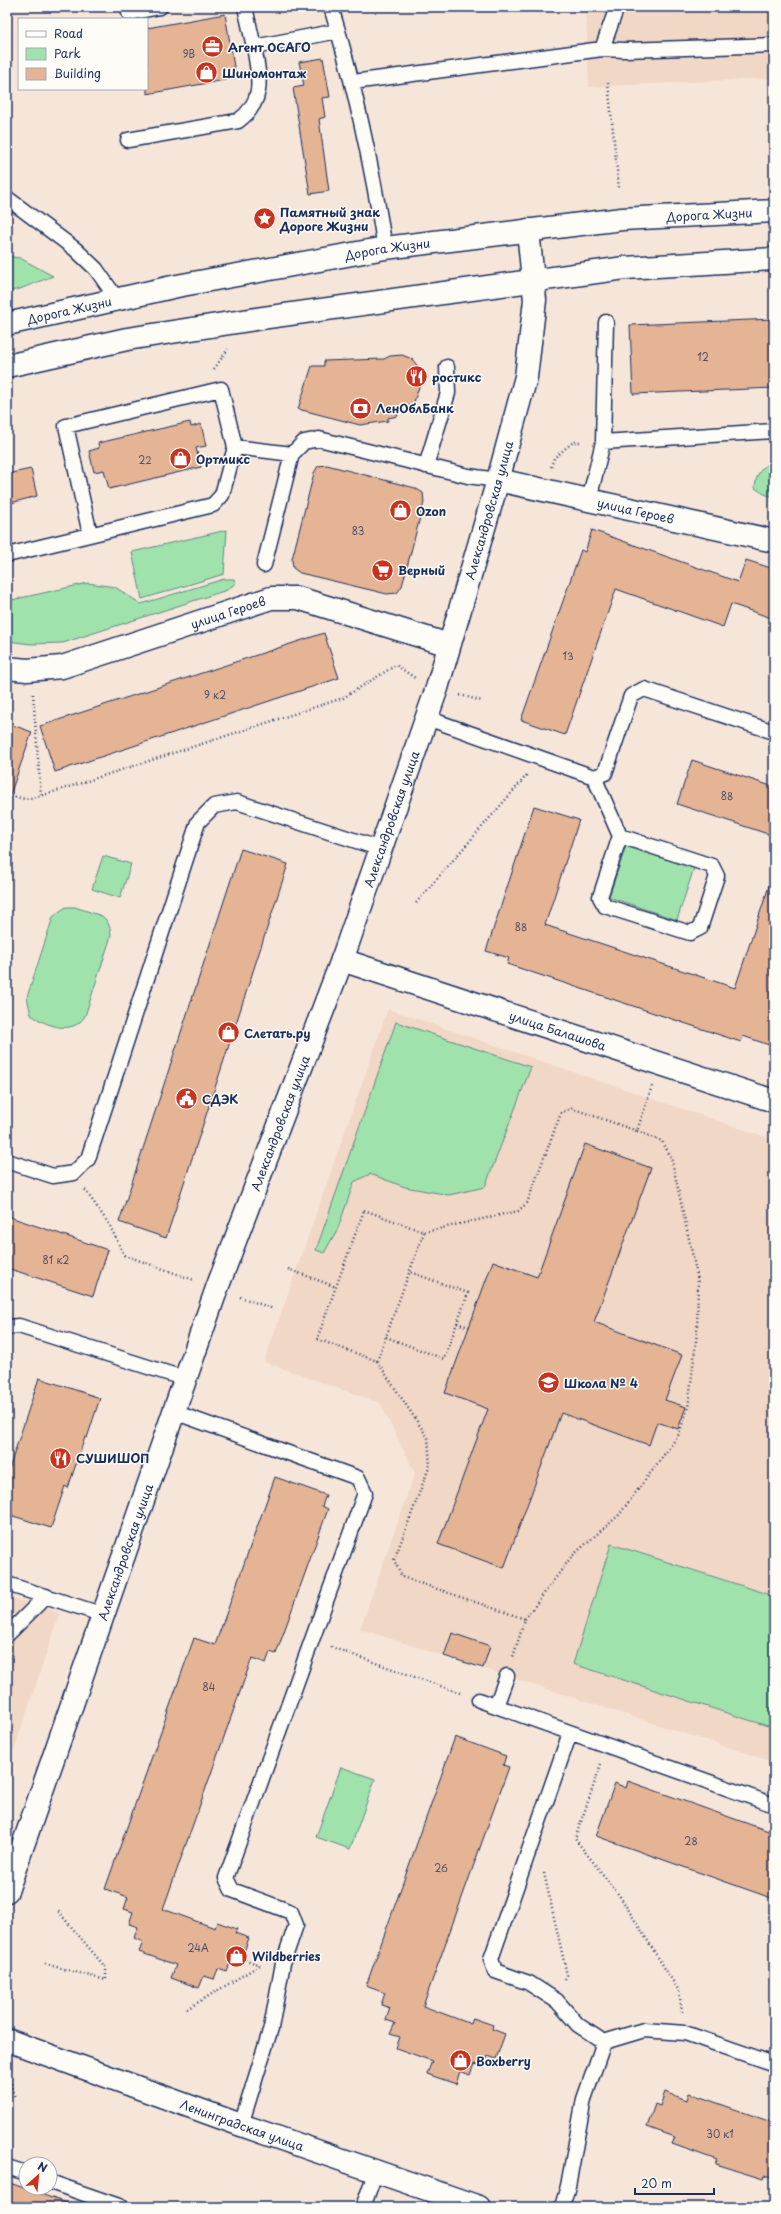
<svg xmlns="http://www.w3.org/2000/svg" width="781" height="2214" font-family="'Playpen Sans',sans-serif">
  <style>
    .built { fill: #f1d7c5 }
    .green { fill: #a0e2ac; stroke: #5e8885 }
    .building { fill: #e4b495; stroke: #1b2f5e }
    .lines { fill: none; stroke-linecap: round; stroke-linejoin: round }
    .service-casing { stroke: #1b2f5e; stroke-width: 17 }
    .minor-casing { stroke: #1b2f5e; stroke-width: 25 }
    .tertiary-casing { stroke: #1b2f5e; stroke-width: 25 }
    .secondary-casing { stroke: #1b2f5e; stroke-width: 25 }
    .path { stroke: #1b2f5e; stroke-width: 2.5; stroke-dasharray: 1 3; stroke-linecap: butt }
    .service { stroke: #fdfcf7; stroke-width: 14 }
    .minor { stroke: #fdfcf7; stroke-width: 22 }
    .tertiary { stroke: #fdfcf7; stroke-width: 22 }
    .secondary { stroke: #fdfcf7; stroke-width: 22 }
    .labels { text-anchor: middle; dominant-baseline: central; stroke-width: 3; stroke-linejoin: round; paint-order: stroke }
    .number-label { font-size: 10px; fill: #4d506c }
    .poi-label { font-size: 12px; font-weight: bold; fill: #1b2f5e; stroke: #fdfcf7; text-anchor: start }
    .street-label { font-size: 12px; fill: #1b2f5e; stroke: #fdfcf7 }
  </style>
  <rect width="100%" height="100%" fill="#f6e6da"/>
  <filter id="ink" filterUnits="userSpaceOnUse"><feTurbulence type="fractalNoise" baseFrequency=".025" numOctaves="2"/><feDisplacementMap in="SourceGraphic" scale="8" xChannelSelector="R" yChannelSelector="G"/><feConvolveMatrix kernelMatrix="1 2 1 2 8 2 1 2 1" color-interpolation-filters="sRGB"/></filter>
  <g filter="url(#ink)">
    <path class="built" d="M 589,7 L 774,7 L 774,78 L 589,87 L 586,12 Z
      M 388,1009 L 774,1140 L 774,1762 L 360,1629 L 415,1473 L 380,1403 L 264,1362 Z
      M 7,1596 L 60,1613 L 7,1771 Z"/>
    <path class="green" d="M 7,256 L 20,258 L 53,276 L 20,289 L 7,292 Z
      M 774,462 L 774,497 L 764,494 L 755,488 C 756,475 760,466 774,462 Z
      M 227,530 L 224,574 L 142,599 L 132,552 Z
      M 224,579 L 234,579 L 236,583 L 227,590 L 63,643 L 31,644 L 7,641 L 7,601 L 88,583 L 115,587 L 141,604 Z
      M 626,846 L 694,868 L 677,920 L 609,897 Z
      M 103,856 L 131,864 L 120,898 L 92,889 Z
      M 66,907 L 75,907 L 102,916 L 107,921 L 110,928 L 111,936 L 85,1016 C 73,1036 47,1026 31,1015 L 27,997 L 53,917 L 60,911 Z
      M 396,1022 L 531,1067 L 485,1187 L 449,1195 L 405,1187 L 370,1174 L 354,1182 L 338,1228 L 324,1253 L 316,1250 Z
      M 611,1544 L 774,1596 L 774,1728 L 573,1664 Z
      M 341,1767 L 375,1779 L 350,1849 L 316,1837 Z"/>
    <path class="building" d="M 225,14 L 236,78 L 147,94 L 147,28 Z
      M 323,58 L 330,97 L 322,98 L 325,117 L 319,119 L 329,191 L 310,194 L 293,88 L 304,86 L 299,62 Z
      M 774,319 L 774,388 L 633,394 L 630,325 Z
      M 402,355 L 412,359 L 419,368 L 421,381 L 413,405 L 396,409 L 398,416 L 388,418 L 388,421 L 360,425 L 298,409 L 312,366 L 324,366 L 324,361 L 384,359 L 390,356 Z
      M 190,422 L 191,427 L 201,424 L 206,446 L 196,448 L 201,467 L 109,489 L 104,470 L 94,472 L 89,451 L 99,448 L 98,443 Z
      M 327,465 L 415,488 L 423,493 L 424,502 L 402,586 L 397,593 L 387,594 L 300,573 L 293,568 L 292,559 L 314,473 L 318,466 Z
      M 31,469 L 37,496 L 7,504 L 7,474 Z
      M 592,530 L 738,582 L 746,560 L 774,569 L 774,619 L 731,604 L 723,627 L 616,589 L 565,735 L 521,720 L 581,550 L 585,552 Z
      M 324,633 L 339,678 L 55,772 L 40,726 Z
      M 7,723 L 32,732 L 10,795 L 7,794 Z
      M 692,760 L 774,787 L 774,836 L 677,804 Z
      M 534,806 L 579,820 L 545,925 L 735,988 L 770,883 L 774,884 L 774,1030 L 769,1045 L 743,1036 L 741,1042 L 507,964 L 509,958 L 486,951 Z
      M 241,849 L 288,864 L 166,1238 L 119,1222 Z
      M 585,1144 L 651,1168 L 594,1322 L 682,1355 L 665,1400 L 686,1407 L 678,1429 L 657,1422 L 649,1445 L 561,1413 L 504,1568 L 438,1544 L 488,1409 L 445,1393 L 493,1261 L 537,1277 Z
      M 7,1216 L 108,1250 L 93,1296 L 7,1268 Z
      M 39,1378 L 100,1398 L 87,1438 L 85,1437 L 68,1488 L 65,1486 L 51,1528 L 7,1514 L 7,1475 Z
      M 275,1477 L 326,1495 L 322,1506 L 328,1509 L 276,1654 L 270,1652 L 266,1663 L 252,1658 L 163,1909 L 215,1928 L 217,1922 L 237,1929 L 235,1933 L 249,1938 L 240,1963 L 231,1960 L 227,1972 L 218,1969 L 214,1979 L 204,1976 L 199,1988 L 171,1978 L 176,1965 L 139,1952 L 143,1942 L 134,1938 L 138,1927 L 129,1924 L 133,1912 L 124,1909 L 128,1897 L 105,1889 L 194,1638 L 215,1645 Z
      M 452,1633 L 490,1646 L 483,1668 L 444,1656 Z
      M 455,1737 L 506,1756 L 503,1765 L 509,1767 L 423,2006 L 471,2024 L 473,2018 L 493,2025 L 492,2029 L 505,2034 L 496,2059 L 488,2056 L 484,2067 L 474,2064 L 470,2075 L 460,2071 L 456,2084 L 427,2074 L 432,2061 L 396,2048 L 400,2037 L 390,2034 L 395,2023 L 386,2020 L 390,2008 L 381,2005 L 385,1993 L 366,1986 Z
      M 628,1781 L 774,1833 L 774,1899 L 596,1836 L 615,1783 L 626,1788 Z
      M 665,2092 L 687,2100 L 689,2093 L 774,2123 L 774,2179 L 764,2176 L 763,2179 L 715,2164 L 717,2160 L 672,2144 L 675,2137 L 647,2127 L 655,2104 L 660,2106 Z
      M 7,2182 L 69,2204 L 68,2207 L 7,2207 Z"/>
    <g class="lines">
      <defs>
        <path id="service" d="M 245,7 L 254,47
          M 331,7 C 355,86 372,166 385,248
          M 129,13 L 160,7
          M 602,49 L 617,7
          M 353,82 L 602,49 L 625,50 L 774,45
          M 128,140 L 238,121 C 266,101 259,76 254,47 L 338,31
          M 7,198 L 75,249 L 96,269 L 117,299
          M 603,442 L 774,431
          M 235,447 L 292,454
          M 426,466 L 448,393 L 447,367
          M 589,500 L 603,442 L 606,322
          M 7,555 L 213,505 L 222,495 L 235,447 L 221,389 L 66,426 L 90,534
          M 264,565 L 292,454 L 304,442 L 319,439 L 468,476 L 498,480
          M 427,718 L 594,777 L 605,773 L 631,696 L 644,689 L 774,732
          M 594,777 L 620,836 L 600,897 L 605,906 L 690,933 L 700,928 L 717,876 L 712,866 L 620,836
          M 7,1161 L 53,1176 L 74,1173 L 88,1159 L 198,822 L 214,806 L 237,802 L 381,849
          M 7,1327 L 19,1326 L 186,1379
          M 174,1412 L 358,1478 L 365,1493 L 226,1878 L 232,1890 L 291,1912 L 296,1925 L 283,1963 L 271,2028 L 241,2125
          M 7,1584 L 104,1615
          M 7,1635 L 46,1596
          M 479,1700 L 774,1805
          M 496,1706 L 507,1676
          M 570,1733 L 491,1959 L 495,1971 L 529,1983 L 557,2001 L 578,2025 L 604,2042
          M 7,2167 L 26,2173
          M 50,2182 L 122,2207
          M 363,2207 L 376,2171
          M 562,2207 L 568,2186 L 584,2099 L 604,2042 L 644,2030 L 685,2033 L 774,2064"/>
        <g id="minor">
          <path id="s1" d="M 498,480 L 774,541"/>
          <path id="s2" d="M 7,668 L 27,670 L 62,667 L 271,598 L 298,598 L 449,645"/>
          <path id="s3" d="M 342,960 L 774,1101"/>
        </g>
        <g id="tertiary">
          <path id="s4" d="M 7,1891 L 217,1288 L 342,960 L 437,688 L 498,480 L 526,377 L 535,300 L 528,230"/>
          <path id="s5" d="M 7,2040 L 241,2125 L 479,2207"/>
        </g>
        <g id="secondary">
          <path id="s6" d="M 7,324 L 177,286 L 385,248 L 622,219 L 774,211"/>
          <path d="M 7,366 L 127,339 L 262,318 L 625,268 L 774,259"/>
        </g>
      </defs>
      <use href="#service" class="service-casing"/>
      <use href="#minor" class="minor-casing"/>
      <use href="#tertiary" class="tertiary-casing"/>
      <use href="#secondary" class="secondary-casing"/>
      <path class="path" d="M 608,83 L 619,189
        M 214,369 L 228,349
        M 551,467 L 554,458 L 573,442 L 581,442
        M 33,694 L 41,796
        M 460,695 L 482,701
        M 7,795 L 25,799 L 41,796 L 343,698 L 396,665 L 415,678
        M 416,903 L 527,775
        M 85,1190 L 109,1224 L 124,1255 L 194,1280
        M 364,1210 L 424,1232 L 377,1361 L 317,1339 Z
        M 424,1232 L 518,1211 L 527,1203 L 561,1113 L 571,1108 L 637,1131 L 652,1086
        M 288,1269 L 336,1287
        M 240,1297 L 274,1309
        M 457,1323 L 469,1327
        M 386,1337 L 444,1359 L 468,1293 L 410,1272
        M 377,1361 L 428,1438 L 430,1465 L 394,1560 L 402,1577 L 525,1619 L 513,1657
        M 525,1619 L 572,1556 L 619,1515 L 678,1436 L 688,1408 L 697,1333 L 698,1280 L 671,1157 L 662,1141 L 637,1131
        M 331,1647 L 460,1693
        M 601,1764 L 575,1839 L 619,1895 L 679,1991 L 682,2012
        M 544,1873 L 567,1975 L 564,1981
        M 241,1958 L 260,1965
        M 45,1964 L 106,1980 L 106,1968 L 58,1911
        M 187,2009 L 260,1965
        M 11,2068 L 9,2076 L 15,2099"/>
      <use href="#service" class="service"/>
      <use href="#minor" class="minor"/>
      <use href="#tertiary" class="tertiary"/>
      <use href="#secondary" class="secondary"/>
    </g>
  </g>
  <defs>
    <symbol id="office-disc" viewBox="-11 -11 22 22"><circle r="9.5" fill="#c8321e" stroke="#fdfcf7"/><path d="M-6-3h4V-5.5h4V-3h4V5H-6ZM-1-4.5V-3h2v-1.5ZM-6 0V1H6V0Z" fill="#fff"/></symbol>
    <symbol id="shop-disc" viewBox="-11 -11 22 22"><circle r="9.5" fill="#c8321e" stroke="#fdfcf7"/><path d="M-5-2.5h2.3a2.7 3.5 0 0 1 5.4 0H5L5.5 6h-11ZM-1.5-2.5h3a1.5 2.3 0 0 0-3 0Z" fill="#fff"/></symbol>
    <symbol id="sight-disc" viewBox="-11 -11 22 22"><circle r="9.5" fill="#c8321e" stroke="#fdfcf7"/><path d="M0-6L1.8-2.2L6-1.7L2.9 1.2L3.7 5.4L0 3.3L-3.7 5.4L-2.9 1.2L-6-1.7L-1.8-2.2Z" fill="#fff"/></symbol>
    <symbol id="restaurant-disc" viewBox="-11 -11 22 22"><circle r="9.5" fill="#c8321e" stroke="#fdfcf7"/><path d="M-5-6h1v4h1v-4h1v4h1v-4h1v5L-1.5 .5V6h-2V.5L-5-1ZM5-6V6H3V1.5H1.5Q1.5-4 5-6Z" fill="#fff"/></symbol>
    <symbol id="bank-disc" viewBox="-11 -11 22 22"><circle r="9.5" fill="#c8321e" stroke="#fdfcf7"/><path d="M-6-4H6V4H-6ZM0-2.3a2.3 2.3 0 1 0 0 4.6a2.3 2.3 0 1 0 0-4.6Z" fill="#fff"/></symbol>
    <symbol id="supermarket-disc" viewBox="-11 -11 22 22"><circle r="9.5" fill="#c8321e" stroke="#fdfcf7"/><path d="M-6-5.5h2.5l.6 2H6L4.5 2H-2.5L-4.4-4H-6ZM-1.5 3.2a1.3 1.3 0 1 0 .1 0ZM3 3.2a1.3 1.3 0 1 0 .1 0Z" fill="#fff"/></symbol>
    <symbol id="civic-disc" viewBox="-11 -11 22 22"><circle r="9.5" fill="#c8321e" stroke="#fdfcf7"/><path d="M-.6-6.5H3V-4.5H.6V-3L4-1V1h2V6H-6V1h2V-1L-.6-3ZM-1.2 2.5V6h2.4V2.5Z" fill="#fff"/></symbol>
    <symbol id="school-disc" viewBox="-11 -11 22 22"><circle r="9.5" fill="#c8321e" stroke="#fdfcf7"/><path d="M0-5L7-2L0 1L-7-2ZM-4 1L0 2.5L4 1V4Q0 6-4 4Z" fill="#fff"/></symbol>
  </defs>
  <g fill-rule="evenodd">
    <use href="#office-disc" x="200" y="34" width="25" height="25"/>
    <use href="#shop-disc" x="194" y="60" width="25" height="25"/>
    <use href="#sight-disc" x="252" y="206" width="25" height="25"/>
    <use href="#restaurant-disc" x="404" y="364" width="25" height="25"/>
    <use href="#bank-disc" x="348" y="396" width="25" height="25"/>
    <use href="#shop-disc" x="168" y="446" width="25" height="25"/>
    <use href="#shop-disc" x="388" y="498" width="25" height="25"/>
    <use href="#supermarket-disc" x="370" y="558" width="25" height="25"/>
    <use href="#shop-disc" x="216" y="1020" width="25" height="25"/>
    <use href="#civic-disc" x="174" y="1086" width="25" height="25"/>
    <use href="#school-disc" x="536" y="1370" width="25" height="25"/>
    <use href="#restaurant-disc" x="48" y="1446" width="25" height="25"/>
    <use href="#shop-disc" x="224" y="1944" width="25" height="25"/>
    <use href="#shop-disc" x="448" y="2048" width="25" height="25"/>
  </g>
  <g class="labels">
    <g class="number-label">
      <text x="189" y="53">9В</text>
      <text x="703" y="356">12</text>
      <text x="145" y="459">22</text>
      <text x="358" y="530">83</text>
      <text x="568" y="655">13</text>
      <text x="215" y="694">9 к2</text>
      <text x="727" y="795">88</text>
      <text x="521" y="926">88</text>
      <text x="56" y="1259">81 к2</text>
      <text x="209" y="1686">84</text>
      <text x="691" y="1840">28</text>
      <text x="441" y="1867">26</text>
      <text x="198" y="1947">24А</text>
      <text x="720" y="2133">30 к1</text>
    </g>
    <g class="poi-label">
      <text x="228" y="47">Агент ОСАГО</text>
      <text x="222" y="73">Шиномонтаж</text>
      <text x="280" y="212">Памятный знак<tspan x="280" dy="14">Дороге Жизни</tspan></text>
      <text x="432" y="377">ростикс</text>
      <text x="376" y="408">ЛенОблБанк</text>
      <text x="196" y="459">Ортмикс</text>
      <text x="416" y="511">Ozon</text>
      <text x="398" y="570">Верный</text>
      <text x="244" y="1033">Слетать.ру</text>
      <text x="202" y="1099">СДЭК</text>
      <text x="564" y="1383">Школа № 4</text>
      <text x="76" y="1458">СУШИШОП</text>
      <text x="252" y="1956">Wildberries</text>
      <text x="476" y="2061">Boxberry</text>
    </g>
    <g class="street-label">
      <text stroke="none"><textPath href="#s6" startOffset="712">Дорога Жизни</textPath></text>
      <text stroke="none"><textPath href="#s6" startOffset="388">Дорога Жизни</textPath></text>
      <text stroke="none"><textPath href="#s6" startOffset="64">Дорога Жизни</textPath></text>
      <text stroke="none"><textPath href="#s4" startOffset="1463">Александровская улица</textPath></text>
      <text stroke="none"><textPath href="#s1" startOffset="141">улица Героев</textPath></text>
      <text stroke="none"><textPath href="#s2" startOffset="230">улица Героев</textPath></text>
      <text stroke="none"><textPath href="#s4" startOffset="1139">Александровская улица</textPath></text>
      <text stroke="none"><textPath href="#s3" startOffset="227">улица Балашова</textPath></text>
      <text stroke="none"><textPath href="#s4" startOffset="815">Александровская улица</textPath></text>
      <text stroke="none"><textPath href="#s4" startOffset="359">Александровская улица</textPath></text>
      <text stroke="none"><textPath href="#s5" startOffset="250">Ленинградская улица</textPath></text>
    </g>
  </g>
  <rect width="781" height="2214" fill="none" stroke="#fdfcf7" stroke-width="24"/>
  <rect x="12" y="12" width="757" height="2190" fill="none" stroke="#1b2f5e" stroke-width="1.5" filter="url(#ink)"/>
  <rect x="18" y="18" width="130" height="72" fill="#fdfcf7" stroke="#a3aaba"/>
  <rect x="26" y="31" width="20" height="6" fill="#fdfcf7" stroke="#a3aaba"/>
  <text x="54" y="38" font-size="12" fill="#1b2f5e">Road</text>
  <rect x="26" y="48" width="20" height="12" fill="#a0e2ac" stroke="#a3aaba"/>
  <text x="54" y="58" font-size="12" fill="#1b2f5e">Park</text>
  <rect x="26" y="68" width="20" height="12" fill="#e4b495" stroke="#a3aaba"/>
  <text x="54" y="78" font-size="12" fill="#1b2f5e">Building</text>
  <g transform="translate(38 2176) rotate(27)"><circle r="19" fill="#fdfcf7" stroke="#a3aaba"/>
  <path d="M0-3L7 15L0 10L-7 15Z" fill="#c8321e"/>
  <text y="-6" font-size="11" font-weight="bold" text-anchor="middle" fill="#1b2f5e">N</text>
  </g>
  <path d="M635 2188v6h79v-6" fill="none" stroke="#1b2f5e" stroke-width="2"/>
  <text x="641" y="2188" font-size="12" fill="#1b2f5e" stroke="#fdfcf7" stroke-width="3" paint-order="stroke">20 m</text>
</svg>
